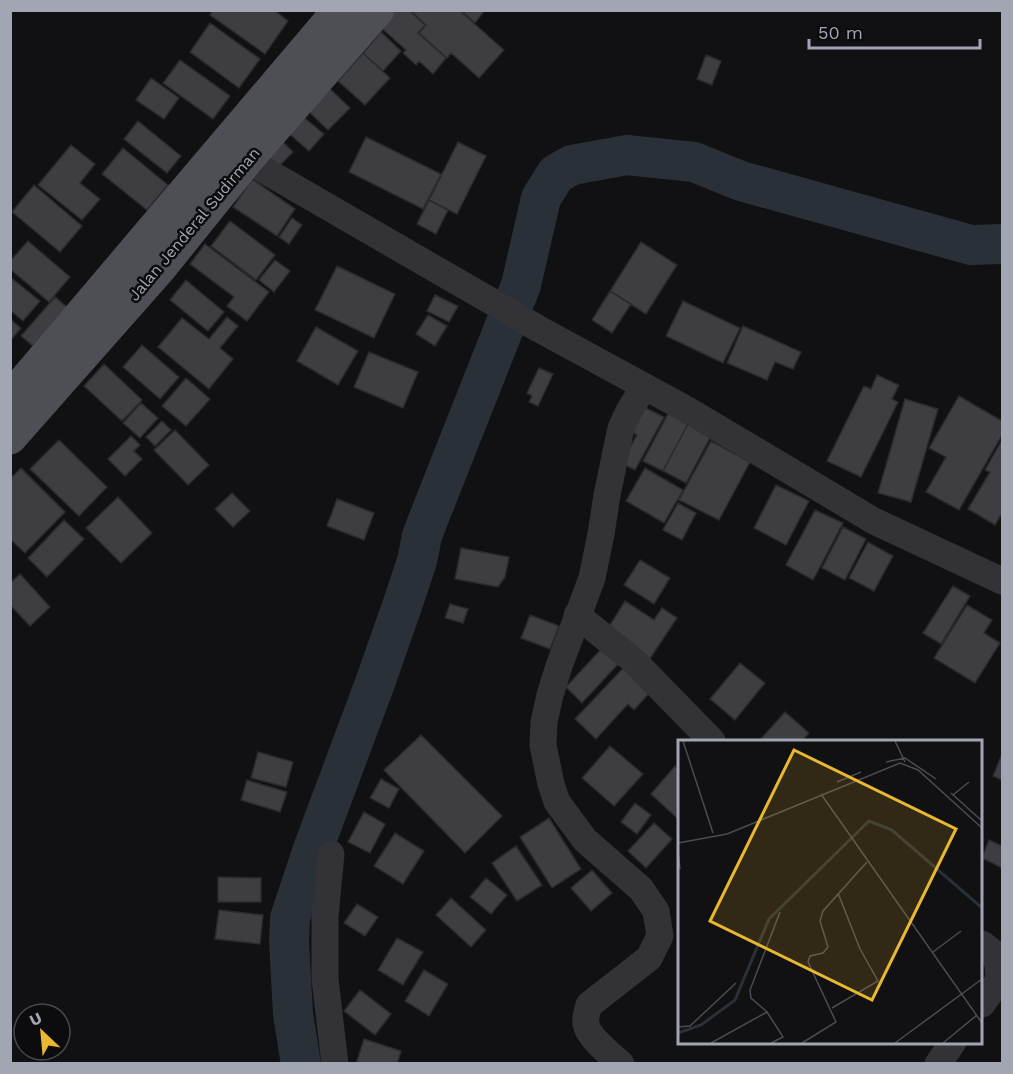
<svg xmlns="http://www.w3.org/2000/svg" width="1013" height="1074" font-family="'Work Sans',sans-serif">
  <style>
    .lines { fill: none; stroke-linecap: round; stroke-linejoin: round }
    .river { stroke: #2a3037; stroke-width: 40 }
    .building { fill: #3d3d42; stroke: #2b2a2e; stroke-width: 1.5 }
    .minor { stroke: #323237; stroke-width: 27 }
    .primary { stroke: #4e4f55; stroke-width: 33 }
    .labels { text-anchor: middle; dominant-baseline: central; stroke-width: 5; stroke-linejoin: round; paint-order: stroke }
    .street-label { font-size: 16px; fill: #a2a6b2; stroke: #0c0b0d }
    .inset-river { fill: none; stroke: #2a3037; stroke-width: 3 }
    .inset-road { fill: none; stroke: #4b4c52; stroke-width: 1.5 }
    .view { fill: #e9b831; fill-opacity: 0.15; stroke: #e9b831; stroke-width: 3 }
    .inset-edge { fill: none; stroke: #a2a6b2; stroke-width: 3 }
  </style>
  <rect width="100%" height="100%" fill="#111012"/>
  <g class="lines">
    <path class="river" d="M 301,1064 L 293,1014 L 289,941 L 290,918 L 313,849 L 375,683 L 403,603 L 417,561 L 422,536 L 430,515 L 521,285 L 541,198 L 556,174 L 572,165 L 627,155 L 694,162 L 741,181 L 971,245 L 1002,244"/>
  </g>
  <path class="building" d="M 213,10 L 274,10 L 288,21 L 265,54 L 210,15 Z
    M 393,10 L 409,10 L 425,25 L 418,33 L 446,58 L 433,74 L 419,61 L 416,65 L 403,53 L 406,50 L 379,26 Z
    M 410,10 L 459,10 L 504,50 L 479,78 L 451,53 L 447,58 L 419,33 L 426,25 Z
    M 461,10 L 485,10 L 475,23 Z
    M 210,23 L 260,59 L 239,88 L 190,52 Z
    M 381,32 L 401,51 L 383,71 L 363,53 Z
    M 363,53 L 390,78 L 365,105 L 338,81 Z
    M 706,55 L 721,61 L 712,85 L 697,79 Z
    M 180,60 L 230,96 L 213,119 L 163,83 Z
    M 151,78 L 179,98 L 164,119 L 136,100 Z
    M 325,84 L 350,108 L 328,130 L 303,106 Z
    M 301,115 L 324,134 L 309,151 L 286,131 Z
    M 138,121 L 181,156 L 167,173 L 124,139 Z
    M 275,134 L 293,152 L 277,168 L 258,150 Z
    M 366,137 L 441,174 L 423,209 L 349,172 Z
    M 458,142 L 486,156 L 457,214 L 429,200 Z
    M 71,145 L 95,164 L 80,183 L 100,199 L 82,220 L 38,185 Z
    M 123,148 L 168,185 L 147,210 L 102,174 Z
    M 252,179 L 295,209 L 277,236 L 233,207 Z
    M 34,185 L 82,226 L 60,252 L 12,212 Z
    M 429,200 L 448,210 L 436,234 L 417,224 Z
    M 292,218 L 302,225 L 289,244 L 279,237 Z
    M 230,221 L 275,255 L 256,280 L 211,246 Z
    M 28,241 L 70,277 L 49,302 L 10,269 L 10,261 Z
    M 641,242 L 677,265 L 646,314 L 610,291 Z
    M 205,244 L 269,292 L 247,321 L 227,306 L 234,297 L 190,264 Z
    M 275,260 L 290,271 L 274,292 L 259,280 Z
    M 337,266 L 395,294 L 374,338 L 315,310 Z
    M 10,277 L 40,301 L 23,321 L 10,310 Z
    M 186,280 L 224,312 L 208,331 L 170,300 Z
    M 610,291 L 631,304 L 612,333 L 592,320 Z
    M 435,295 L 458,306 L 449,322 L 427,311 Z
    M 55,297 L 67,307 L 33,346 L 21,336 Z
    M 683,301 L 740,328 L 723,363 L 666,336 Z
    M 428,315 L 447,326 L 435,346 L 416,334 Z
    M 227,317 L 238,326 L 220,348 L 233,359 L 209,389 L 158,347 L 182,318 L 209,339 Z
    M 10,319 L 21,328 L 10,341 Z
    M 743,326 L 801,352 L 793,369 L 775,362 L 767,380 L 727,363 Z
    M 316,327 L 358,351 L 338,385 L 297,361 Z
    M 142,345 L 179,377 L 160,399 L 123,367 Z
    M 369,352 L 418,372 L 403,408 L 354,387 Z
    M 104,364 L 142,400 L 122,421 L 84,386 Z
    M 539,368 L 553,374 L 538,406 L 529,402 L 532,396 L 527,393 Z
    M 877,375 L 899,385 L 892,399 L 898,402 L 861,477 L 827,461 L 864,386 L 871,389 Z
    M 186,378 L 210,399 L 186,426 L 162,406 Z
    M 959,396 L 1002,421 L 1002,435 L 959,510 L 926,492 L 946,457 L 929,448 Z
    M 905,399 L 938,409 L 911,502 L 878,493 Z
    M 141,403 L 158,418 L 140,438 L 123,423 Z
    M 644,407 L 664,417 L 635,470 L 621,463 L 637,435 L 630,431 Z
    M 669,412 L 689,422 L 663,471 L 643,461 Z
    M 162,421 L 171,430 L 155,446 L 146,437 Z
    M 689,422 L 712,434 L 686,483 L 663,471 Z
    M 175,430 L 209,465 L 188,485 L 154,450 Z
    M 131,436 L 140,445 L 134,451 L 142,459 L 125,476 L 108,459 Z
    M 59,440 L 107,487 L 79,516 L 30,469 Z
    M 1002,440 L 1002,513 L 995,525 L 968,509 L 990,472 L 985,470 Z
    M 711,441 L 750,462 L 719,520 L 679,500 Z
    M 21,468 L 65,512 L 25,553 L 10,539 L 10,479 Z
    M 645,468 L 683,490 L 664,523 L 626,501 Z
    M 776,485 L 809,501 L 786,545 L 754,528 Z
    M 232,493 L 250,511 L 233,527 L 215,509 Z
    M 118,497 L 152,533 L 121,563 L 86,528 Z
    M 337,499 L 374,513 L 364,540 L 327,526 Z
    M 678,503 L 696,513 L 682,540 L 663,530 Z
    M 815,510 L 843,523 L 813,580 L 786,565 Z
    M 64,520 L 84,539 L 47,577 L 28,558 Z
    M 843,527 L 866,539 L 845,580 L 822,568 Z
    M 868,542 L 893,556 L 874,591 L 849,578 Z
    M 461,548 L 509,557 L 505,577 L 498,587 L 455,579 Z
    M 640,560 L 670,578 L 654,604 L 624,585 Z
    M 20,574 L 50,607 L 30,626 L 10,605 L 10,583 Z
    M 953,586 L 970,596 L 941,644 L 923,633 Z
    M 625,601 L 654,620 L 662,608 L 677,618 L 649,660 L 605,633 Z
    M 450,604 L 468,609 L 463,623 L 445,618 Z
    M 967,605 L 992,620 L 984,633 L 1000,643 L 975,683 L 934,658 Z
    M 530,615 L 559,626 L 550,649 L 521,638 Z
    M 603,647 L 619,663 L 582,703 L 566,687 Z
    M 740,663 L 765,683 L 735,720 L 710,699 Z
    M 626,665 L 652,690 L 634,710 L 628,704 L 596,739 L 575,719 Z
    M 785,712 L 809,733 L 802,741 L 759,741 Z
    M 421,735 L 502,816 L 465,853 L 384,770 Z
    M 610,746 L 643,774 L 614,806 L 582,778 Z
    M 258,752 L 293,762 L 286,787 L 251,778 Z
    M 1002,754 L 1002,780 L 993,776 Z
    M 675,766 L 680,770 L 680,817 L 678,819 L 651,794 Z
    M 381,779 L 399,789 L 389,808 L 370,798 Z
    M 247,780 L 287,792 L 280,812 L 241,800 Z
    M 635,803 L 651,815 L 637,834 L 621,822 Z
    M 364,812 L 385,824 L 370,853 L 348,842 Z
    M 549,818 L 581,869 L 552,888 L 520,837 Z
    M 654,823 L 672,839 L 646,868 L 628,851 Z
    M 395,833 L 424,851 L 403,884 L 374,866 Z
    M 989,840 L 1002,846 L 1002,868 L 982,858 Z
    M 516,846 L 542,885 L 517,901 L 492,863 Z
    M 592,870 L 612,893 L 591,911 L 571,888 Z
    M 218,877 L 261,878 L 261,902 L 218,902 Z
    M 486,878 L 507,895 L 491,914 L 470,897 Z
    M 451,898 L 486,930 L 471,947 L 436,915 Z
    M 357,904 L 378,917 L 365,936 L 344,923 Z
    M 219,910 L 263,915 L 260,944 L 215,939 Z
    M 397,938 L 423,952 L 403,985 L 378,970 Z
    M 424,970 L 448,984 L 429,1016 L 405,1001 Z
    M 360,990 L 391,1014 L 375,1035 L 344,1011 Z
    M 364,1039 L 401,1051 L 397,1064 L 356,1064 Z"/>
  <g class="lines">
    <path class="minor" d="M 247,160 L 539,329 L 686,409 L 874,521 L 1002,581
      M 577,615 L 634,661 L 712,741
      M 331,854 L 325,917 L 325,979 L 335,1064
      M 982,944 L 991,951 L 998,963 L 999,980 L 982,1004
      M 621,1064 C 611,1055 588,1037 586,1024 C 585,1018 587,1011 589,1005 L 649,958 L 660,936 L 656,911 L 641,889 L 585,840 L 557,802 L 551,784 L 543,745 L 544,722 L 550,695 L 559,666 L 592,578 L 601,534 L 607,495 L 621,428 L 629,411 L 644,387
      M 938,1064 L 953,1042"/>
    <path class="primary" d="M 10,398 L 339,10
      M 10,438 L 161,267 L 247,160 L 378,10"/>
  </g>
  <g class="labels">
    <g class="street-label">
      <text transform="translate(194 224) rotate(-50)">Jalan Jenderal Sudirman</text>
    </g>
  </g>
  <g transform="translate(678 740)">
    <rect width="304" height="304" fill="#111012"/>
    <path class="inset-river" d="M 0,293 L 23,285 L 57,260 L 91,179 L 191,81 L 214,90 L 303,167"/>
    <path class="inset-road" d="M 5,1 L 35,93M 217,1 L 227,22M 208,22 L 227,18 L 258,39M 159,42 L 183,32M 273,53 L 304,81M 143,54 L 304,283M 275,55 L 291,42M 0,103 L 49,94 L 222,23 L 240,30 L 304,88M 0,111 L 2,129M 255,212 L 283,191M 154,268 L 200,241 L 182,209 L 160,153M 89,272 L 73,258 L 72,250 L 102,172M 0,287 L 12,286 L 58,243M 33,303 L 89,272 L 105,297 L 93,303M 124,303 L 158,282 L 130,222 L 132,216 L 145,213 L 150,207 L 142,181 L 145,171 L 189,122M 217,303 L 304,239M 265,303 L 299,275"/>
    <path class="view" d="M 116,10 L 278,89 L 194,260 L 32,181 Z"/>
    <rect width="304" height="304" class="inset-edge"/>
  </g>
  <rect width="1013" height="1074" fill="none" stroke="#a2a6b2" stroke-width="24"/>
  <g transform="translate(42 1032) rotate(334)"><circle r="28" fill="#0c0b0d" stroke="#48494f" stroke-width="1.5"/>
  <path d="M0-4.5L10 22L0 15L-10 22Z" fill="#e9b831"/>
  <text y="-9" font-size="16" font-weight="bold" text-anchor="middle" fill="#a2a6b2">U</text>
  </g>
  <path d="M809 39v9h171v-9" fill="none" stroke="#a2a6b2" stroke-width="3"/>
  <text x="818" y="39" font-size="18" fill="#a2a6b2" stroke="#0c0b0d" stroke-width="4.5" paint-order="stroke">50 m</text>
</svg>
